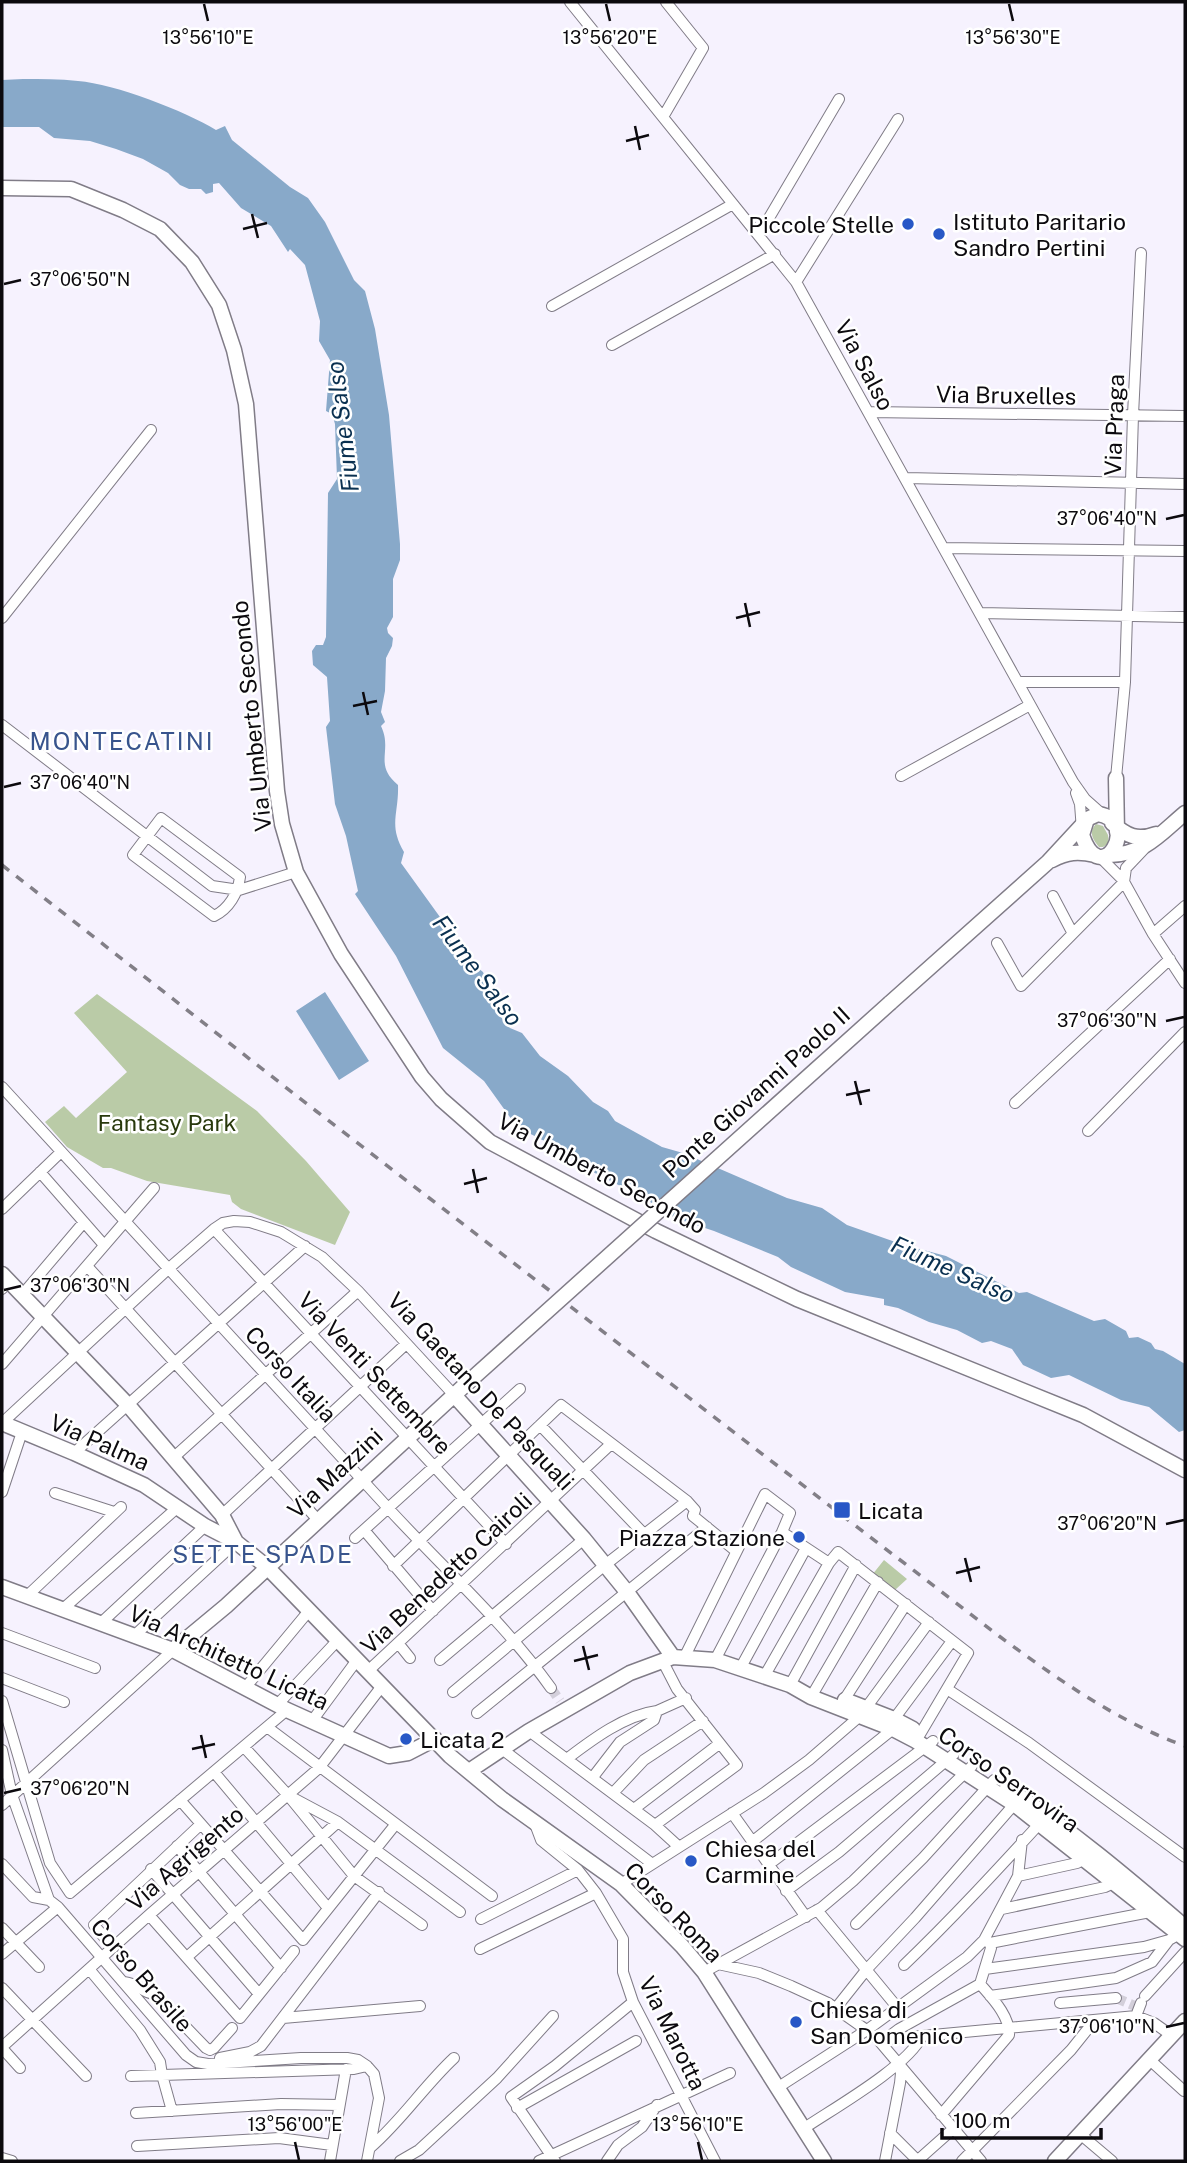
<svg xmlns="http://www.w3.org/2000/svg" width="1187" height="2163" viewBox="0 0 1187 2163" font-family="'Public Sans',sans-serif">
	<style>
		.green { fill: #bacba7 }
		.water { fill: #88a9c9 }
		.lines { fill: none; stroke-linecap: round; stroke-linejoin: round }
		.street-tunnel { stroke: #d3cfda; stroke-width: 10; stroke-dasharray: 10 5; stroke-linecap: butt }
		.street-casing { stroke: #807c87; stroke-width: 12 }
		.secondary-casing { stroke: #807c87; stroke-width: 17 }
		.street { stroke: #fff; stroke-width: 10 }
		.secondary { stroke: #fff; stroke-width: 14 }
		.rail { stroke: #827f87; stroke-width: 3.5; stroke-dasharray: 9 9; stroke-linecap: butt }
		.secondary-bridge-casing { stroke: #807c87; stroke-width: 17; stroke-linecap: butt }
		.secondary-bridge { stroke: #fff; stroke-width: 14 }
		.ticks { fill: none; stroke: #0c0a0e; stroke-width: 2.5 }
		.poi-dot { fill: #2858c6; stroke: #fff; stroke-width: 2.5 }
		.labels { text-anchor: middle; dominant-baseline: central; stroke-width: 5; stroke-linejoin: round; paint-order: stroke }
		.poi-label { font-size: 23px; fill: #0c0a0e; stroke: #fff; text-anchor: start }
		.street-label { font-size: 23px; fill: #0c0a0e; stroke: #fff }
		.park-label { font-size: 23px; fill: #28390c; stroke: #fff }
		.water-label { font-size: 24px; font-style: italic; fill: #0a3050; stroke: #fff }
		.neighbourhood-label { font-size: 24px; letter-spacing: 2px; fill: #38548d; stroke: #fff }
		.ticks-label { font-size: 18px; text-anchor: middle; fill: #0c0a0e; stroke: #fff; stroke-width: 5; stroke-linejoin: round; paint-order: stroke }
	</style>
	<rect width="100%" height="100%" fill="#f6f2fe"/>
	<path class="green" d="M1096,824L1103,826L1108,835L1109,843L1103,847H1099C1093,840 1088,832 1096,824Z
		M97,994L257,1111L306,1161L350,1212L335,1245L241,1209L232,1202L230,1195L147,1181L111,1168H103L67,1147L45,1122L64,1106L76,1118L127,1072L74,1013Z
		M884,1560L907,1579L895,1590L872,1575Z"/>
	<path class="water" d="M23,79C41,79 60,79 78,81C115,84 185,111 216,130L225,126L232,140L290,187L308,198L325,222L354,280L365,291L375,329L389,415L400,544V560L393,579V617L387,628L388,633L393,638L392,646L386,658L385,691L381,712L385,722L381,726C393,751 373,764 398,785C399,814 388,825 404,852L401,863L445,924L452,944L462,955L483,972L501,1017L510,1028L522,1033L540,1056L568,1076L593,1102L608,1111L615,1121L662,1147L683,1153L787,1198L822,1208L847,1225L901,1244L946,1256L1019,1293L1027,1292L1094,1321L1105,1319L1126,1331L1129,1338L1138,1337L1151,1343L1155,1349L1163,1351L1185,1364V1430L1179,1432L1149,1407L1121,1400L1069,1375L1051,1378L1023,1365L1012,1349L991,1341L982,1343L957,1330L929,1322L898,1308L884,1305V1299L845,1292L791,1267L778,1257L714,1231L675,1218L644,1198L589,1170L560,1149L517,1127L484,1081L443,1048L396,956L355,894L358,891L346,836L335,804L326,727L330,721L327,677L313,665L312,651L316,645H323L326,637L328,493L337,479L335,424L332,414L326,411L330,360L319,341L320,321L305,265L290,249L288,252L271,226L241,208L219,183L213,184V192L206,194L201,189H189L180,185L168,173L143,159L116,149L90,141L54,138L39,127H2V80Z
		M325,992L369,1061L339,1080L296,1011Z"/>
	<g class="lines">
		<path class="street-tunnel" d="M551,1688L560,1701
			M1116,1998L1135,2006"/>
		<g class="street-casing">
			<path id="street" d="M570,2L796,282L1073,782L1085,799L1103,815
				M663,117L703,48L666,2
				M759,235L839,99
				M796,282L898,119
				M552,306L733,204
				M612,345L775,254
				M868,412L1185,416
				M906,478L1185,484
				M945,548L1185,551
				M980,613L1185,617
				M2,618L151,430
				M1018,682H1125
				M2,725L212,886L239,890L296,872
				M901,776L1030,705
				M1116,778L1125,682L1133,415L1141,253
				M1076,793L1080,804L1082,830
				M161,818L240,877C238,893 229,909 214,916L133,855Z
				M1099,856L1123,880L1153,934L1185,983
				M1053,896L1072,932
				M1153,934L1185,906
				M997,943L1021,986L1124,882L1126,868L1144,849
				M2,1087C130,1228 260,1367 388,1508C442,1567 504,1622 551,1688
				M1015,1103L1170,959
				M1088,1131L1185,1032
				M40,1172L104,1245
				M2,1209L61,1152
				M214,1229L506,1544
				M87,1266L318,1520
				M2,1289L8,1281
				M22,1295L84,1222
				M2,1364L154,1188
				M2,1423L168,1269L214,1229L223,1223L234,1221L250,1222L281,1232L322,1257L358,1291L454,1395
				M540,1425L644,1534
				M74,1453L305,1246
				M173,1458L358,1291
				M2,1492L22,1432
				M55,1493L114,1512
				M222,1515L406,1344
				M364,1530L433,1611
				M782,1532L829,1563
				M355,1538L520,1389
				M393,1566L561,1405L687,1501L695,1510L693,1516L736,1551
				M27,1596L121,1507
				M64,1608L178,1507
				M102,1622L205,1526
				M2,1633L95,1668
				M135,1635L236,1542
				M398,1643L410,1658
				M685,1656L765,1494L790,1513L782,1532L715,1660
				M440,1660L584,1539
				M741,1667L806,1548
				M368,1671L611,1444
				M765,1675L829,1563L838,1552L968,1653L916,1741
				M2,1678L64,1702
				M790,1685L856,1565
				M245,1688L308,1612
				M947,1689L1029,1743L1185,1857
				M453,1692L605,1565L687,1501
				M811,1697L878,1582
				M844,1700L906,1604
				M2,1701L50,1863L70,1893L287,1710
				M278,1704L337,1641
				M477,1713L707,1527
				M894,1719L952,1641
				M312,1721L357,1660
				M267,1727L492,1896
				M529,1731L655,1825L678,1846
				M244,1747L287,1794L354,1876L422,1925
				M502,1749L651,1863
				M2,1750L12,1795L49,1900L58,1907L186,2055L196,2062L208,2064L301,2058H347L358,2060L367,2066L374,2074L379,2098L367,2161
				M568,1758C593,1739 625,1715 657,1711
				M214,1772L328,1908
				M593,1777L620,1742L654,1720L657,1711L686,1698
				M613,1793L644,1760L703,1721
				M293,1798L338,1822L460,1912
				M180,1800L303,1940L395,1825
				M2,1805L173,1650
				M634,1809L719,1744
				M732,1813L806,1917
				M535,1824L541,1840L578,1870L596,1893L623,1939V1972L633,2002L715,2161
				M655,1825L737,1765L677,1689L662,1660
				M752,1842L893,1729
				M177,1846L281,1968
				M2,1864L33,1897L49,1900
				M768,1865L933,1741
				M151,1869L259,1994
				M1018,1876L1077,1863L1088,1857
				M621,1884L764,1793L809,1760L860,1716L929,1622
				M786,1891L839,1852L954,1754
				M1002,1909L1105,1887L1116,1882
				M817,1910L897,2007
				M149,1915L240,2018L294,1951
				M481,1919L578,1870
				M856,1924L923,1858L994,1780
				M2,1928L39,1967
				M984,1940L990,1943L1150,1912L1153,1908
				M113,1948L94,1925L201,1824
				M480,1949L596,1893
				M2,1954L58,1907
				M187,1957L338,1822
				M718,1964L759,1973L791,1986L828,2003L875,2036L981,2161
				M904,1965C952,1919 997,1870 1042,1821
				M89,1969L140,2030L160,2062L162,2075L172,2111
				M985,1969L1144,1947L1169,1940L1183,1932
				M704,1972L821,1908L853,1881L972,1766
				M124,1982C141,1984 140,1992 154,1994L206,2048L210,2050L214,2048L232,2028
				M2,1988L86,2076
				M990,1996L1116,1978L1152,1962L1169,1940
				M1145,1996L1185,1952
				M1060,2003L1116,1998
				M836,2008L867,1969L915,1918L1018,1800
				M1136,2016L1141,2003
				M283,2018L420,2006
				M875,2036L886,2039L922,2036L1136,2016L1154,2023L1171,2035
				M887,2038L899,2029L980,1984
				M2,2047L149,1915L319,1768L382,1686
				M2,2048L20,2068
				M220,2058L250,2052L261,2046L379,1892
				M1151,2061L1184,2091
				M131,2076L354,2069L367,2066
				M777,2088L867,2030L967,1957L984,1940L1018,1876L1022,1840
				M517,2108L636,2041
				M136,2113L281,2104L339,2105
				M941,2115L1009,2035C1010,2016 992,1998 980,1984L991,1948L990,1943
				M803,2129C834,2108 907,2067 922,2036
				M890,2133L918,2161
				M1080,2134L1112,2161
				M137,2146L279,2138L332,2145
				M371,2147C402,2120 424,2086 454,2058
				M2,2158L12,2161
				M330,2161L346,2069
				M400,2161L419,2150L497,2078L553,2016
				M539,2161L730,2073
				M555,2161L511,2097L555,2066L633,2002
				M607,2161L618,2145L642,2127L657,2105
				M885,2161L900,2083L901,2073L899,2065
				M917,2161L953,2129
				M962,2161L1071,2050L1095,2020"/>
		</g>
		<g class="secondary-casing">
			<path id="secondary" d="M2,188L71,189L123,210L160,229L192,262L219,305L234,350L246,404L277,791L282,824L296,872L341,954L422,1077L441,1099L490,1142L656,1231L797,1299L1083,1415L1185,1470
				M1116,778L1117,832
				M1098,814C1142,821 1101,892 1082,835L1087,819Z
				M1112,823C1127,836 1137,841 1156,834
				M1110,855C1145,854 1160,834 1185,813
				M1052,860C1067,852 1078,851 1095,855
				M890,1003L1048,862L1085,822
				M2,1274L128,1405L222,1515L236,1542
				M454,1395L584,1539L627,1592L673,1657
				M2,1423L74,1453L144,1485L205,1526L236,1542L267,1567L450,1756L502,1799L621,1884L682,1946L704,1972L824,2161
				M2,1587L173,1650L287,1710L389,1756L408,1753L435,1739
				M173,1650L226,1606L465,1385
				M845,1700L894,1719L913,1729
				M469,1771L529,1731L630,1673L673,1657L715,1660L790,1685L811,1697L893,1729L916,1741L1014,1804L1185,1939
				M1007,1788C1070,1829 1128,1878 1185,1927
				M1055,2161L1185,2021"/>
		</g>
		<use href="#street" class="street"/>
		<use href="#secondary" class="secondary"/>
		<path class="rail" d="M2,865L316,1111L999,1636C1056,1678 1118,1722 1185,1746"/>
		<g class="secondary-bridge-casing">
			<path id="secondary-bridge" d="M465,1385L890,1003"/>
		</g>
		<use href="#secondary-bridge" class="secondary-bridge"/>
	</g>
	<path class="ticks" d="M204,4L208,21M606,4L610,21M1009,4L1013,21M635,126L640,150M626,141L649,135M252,214L258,238M243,229L267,223M4,284L21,280M1166,519L1184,515M745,603L750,627M736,618L760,612M363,692L368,715M353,706L377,701M4,787L21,783M1166,1021L1184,1017M855,1081L861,1105M846,1095L870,1090M473,1169L478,1193M464,1184L487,1178M4,1290L21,1286M1166,1524L1184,1520M965,1558L971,1582M956,1573L980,1567M583,1646L589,1670M574,1661L598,1655M201,1735L206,1758M192,1749L215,1744M4,1793L21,1789M1166,2027L1184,2023M295,2142L299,2160M698,2142L702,2160"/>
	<g class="poi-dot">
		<circle cx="908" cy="224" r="7"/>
		<circle cx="939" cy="234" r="7"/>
		<rect x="833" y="1501" width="18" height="18" rx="3.5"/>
		<circle cx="799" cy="1537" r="7"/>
		<circle cx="406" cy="1739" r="7"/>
		<circle cx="691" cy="1861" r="7"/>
		<circle cx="796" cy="2022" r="7"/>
	</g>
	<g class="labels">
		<g class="poi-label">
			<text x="953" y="221">Istituto Paritario<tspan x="953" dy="26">Sandro Pertini</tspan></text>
			<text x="894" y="224" text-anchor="end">Piccole Stelle</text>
			<text x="858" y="1510">Licata</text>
			<text x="785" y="1537" text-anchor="end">Piazza Stazione</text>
			<text x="420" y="1739">Licata 2</text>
			<text x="705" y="1848">Chiesa del<tspan x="705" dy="26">Carmine</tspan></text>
			<text x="810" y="2009">Chiesa di<tspan x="810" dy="26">San Domenico</tspan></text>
		</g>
		<g class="street-label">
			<text transform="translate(865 365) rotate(62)">Via Salso</text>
			<text transform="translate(1006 395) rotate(1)">Via Bruxelles</text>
			<text transform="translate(1114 425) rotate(-88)">Via Praga</text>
			<text transform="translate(251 716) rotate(-96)">Via Umberto Secondo</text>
			<text transform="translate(756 1092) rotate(-42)">Ponte Giovanni Paolo II</text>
			<text transform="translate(602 1173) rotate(28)">Via Umberto Secondo</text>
			<text transform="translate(375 1373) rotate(47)">Via Venti Settembre</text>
			<text transform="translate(291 1374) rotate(47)">Corso Italia</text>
			<text transform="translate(481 1391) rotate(47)">Via Gaetano De Pasquali</text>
			<text transform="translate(100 1442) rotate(24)">Via Palma</text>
			<text transform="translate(335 1473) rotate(-43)">Via Mazzini</text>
			<text transform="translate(446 1573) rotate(-43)">Via Benedetto Cairoli</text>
			<text transform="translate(229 1657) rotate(25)">Via Architetto Licata</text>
			<text transform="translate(1009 1779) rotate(35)">Corso Serrovira</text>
			<text transform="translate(185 1858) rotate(-41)">Via Agrigento</text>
			<text transform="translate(674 1912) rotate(46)">Corso Roma</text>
			<text transform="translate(142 1975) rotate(49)">Corso Brasile</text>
			<text transform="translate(673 2033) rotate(64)">Via Marotta</text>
		</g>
		<g class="park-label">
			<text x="167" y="1122">Fantasy Park</text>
		</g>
		<g class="water-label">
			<text transform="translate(342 427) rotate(-97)">Fiume Salso</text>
			<text transform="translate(478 970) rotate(53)">Fiume Salso</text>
			<text transform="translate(953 1269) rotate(24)">Fiume Salso</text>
		</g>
		<g class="neighbourhood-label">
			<text x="122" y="741">MONTECATINI</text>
			<text x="263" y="1554">SETTE SPADE</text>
		</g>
	</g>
	<g class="ticks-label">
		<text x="208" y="44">13°56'10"E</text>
		<text x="610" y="44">13°56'20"E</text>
		<text x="1013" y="44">13°56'30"E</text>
		<text x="80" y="286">37°06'50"N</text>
		<text x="1107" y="525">37°06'40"N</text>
		<text x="80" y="789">37°06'40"N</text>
		<text x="1107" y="1027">37°06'30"N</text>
		<text x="80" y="1292">37°06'30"N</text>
		<text x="1107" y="1530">37°06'20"N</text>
		<text x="80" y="1795">37°06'20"N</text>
		<text x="1107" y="2033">37°06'10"N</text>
		<text x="295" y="2131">13°56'00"E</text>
		<text x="698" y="2131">13°56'10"E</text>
	</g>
	<rect width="1187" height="2163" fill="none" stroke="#0c0a0e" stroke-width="7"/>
	<path d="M942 2128v10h159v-10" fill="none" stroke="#0c0a0e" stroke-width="3.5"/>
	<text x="953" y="2128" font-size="21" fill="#0c0a0e" stroke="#ffffff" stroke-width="5" paint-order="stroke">100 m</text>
</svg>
